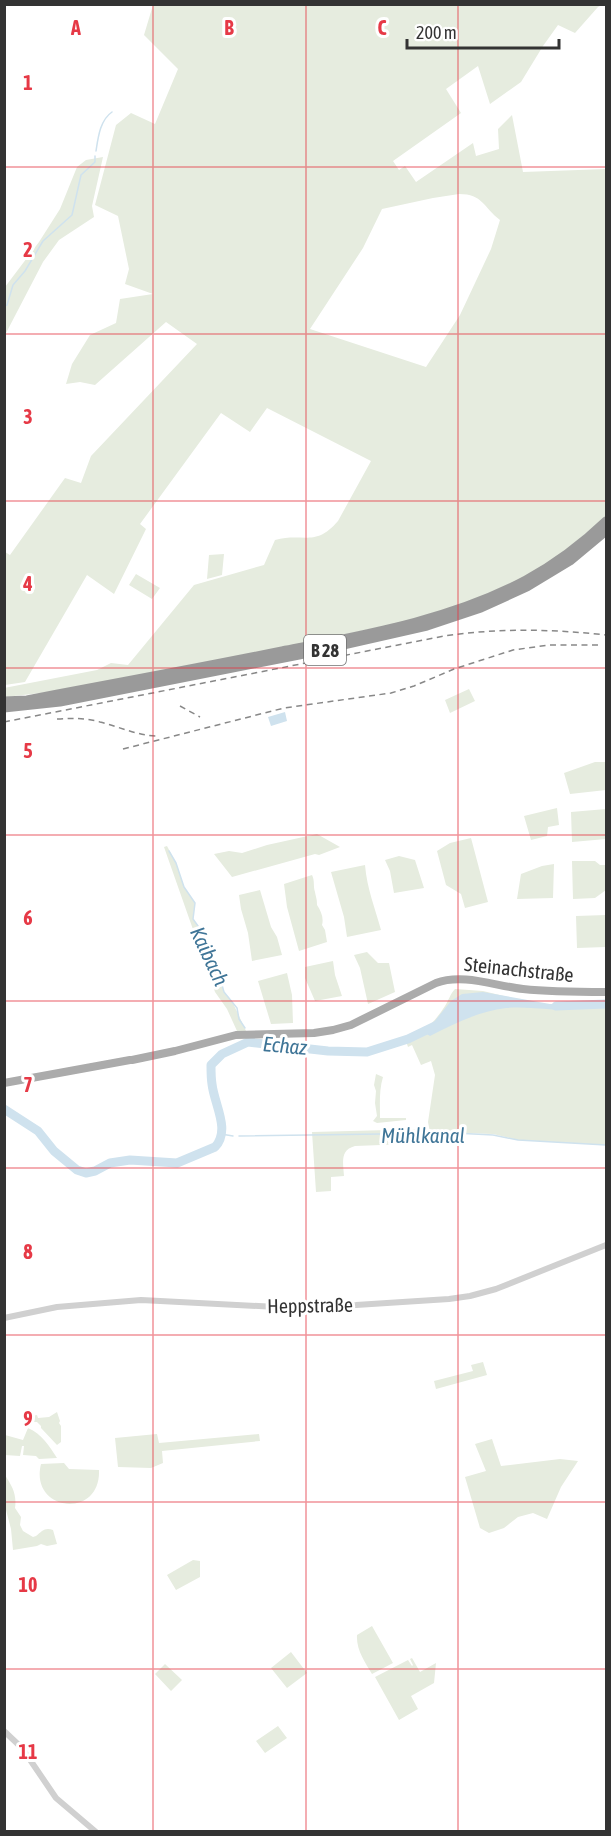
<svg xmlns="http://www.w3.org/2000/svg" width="611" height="1836" viewBox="0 0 611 1836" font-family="'Asap Condensed',sans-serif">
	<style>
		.green { fill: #e6ecdf; fill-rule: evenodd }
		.water { fill: #cfe2ee }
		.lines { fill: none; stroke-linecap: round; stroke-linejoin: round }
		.stream { stroke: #cfe2ee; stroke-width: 1.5 }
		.river { stroke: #cfe2ee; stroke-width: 9 }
		.minor { stroke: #d0d0d0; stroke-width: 6 }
		.major { stroke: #ababab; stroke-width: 8 }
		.highway { stroke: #9a9a9a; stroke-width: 9 }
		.rail { stroke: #888; stroke-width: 1.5; stroke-dasharray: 6 4.5; stroke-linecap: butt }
		.grid { fill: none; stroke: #e63946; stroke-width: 1.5; stroke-opacity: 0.55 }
		.labels { text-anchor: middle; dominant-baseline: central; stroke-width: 6; stroke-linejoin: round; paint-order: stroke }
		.shield { fill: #fff; stroke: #707070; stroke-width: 1.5 }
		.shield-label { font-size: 18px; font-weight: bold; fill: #333 }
		.street-label { font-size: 20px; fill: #333; stroke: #fff }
		.water-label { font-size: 21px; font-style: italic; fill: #3f7597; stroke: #fff }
		.grid-label { font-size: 20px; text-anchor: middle; font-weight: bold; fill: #e63946; stroke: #fff; stroke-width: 6; stroke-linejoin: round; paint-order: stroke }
	</style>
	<rect width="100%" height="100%" fill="#fff"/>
	<path class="green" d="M153,5H602L598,7L575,33L558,25L543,46L521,82L490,104L478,66L446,89L461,113L393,161L399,170L405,166L416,182L473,143L476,156L499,149L498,129L512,115L523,172L606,169V517L552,561L523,578L462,605L403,622L324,639L59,691L5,697L4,688L97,670L111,663L128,665L194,585L264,565L275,540C303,532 315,548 338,521L371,461L267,408L250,432L221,413L140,524L146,529L114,594L87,575L25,682L5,685V552L10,555L65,478L81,483L91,456L197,344L166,322L95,385L80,382L66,384L72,364L90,335L116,323L120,299L153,294L125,284L129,269L118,216L95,205L116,125L131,113L155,124L178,69L144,35ZM459,194C483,194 483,207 500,220L491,249L460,315L426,367L310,329L363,248L382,209L433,198Z
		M103,157L92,206L94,217L59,240L43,262L5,335V287L39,242L60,209L77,167L86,160Z
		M224,554L222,575L207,579L209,555Z
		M136,574L160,588L152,599L129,585Z
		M469,689L475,701L450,713L445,700Z
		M595,762H606V790L570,794L564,773Z
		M557,808L559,825L548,827L547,836L531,840L524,816Z
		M606,809V839L572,842L571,812Z
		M317,834L340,847L319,855L315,854L232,877L214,854L229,851L242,853L267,845Z
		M471,838L488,902L465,908L461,894L446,885L437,851L450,843Z
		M167,846L176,863L184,887L195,903L193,919L203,933L209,958L218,971L224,992L232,1001L246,1031H237L227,1009L215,992L164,847Z
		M399,856L415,860L424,888L394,893L390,871L385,860Z
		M572,861H595L600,865H606V890L595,898L573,899Z
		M554,864L553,898L517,899L521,874L542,866Z
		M365,865C367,889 375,908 381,930L347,937L344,917L331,872Z
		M312,875C315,881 313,886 315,892C316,898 317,898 317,905C321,911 324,918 322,925L325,930L327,942L299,951L287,907L284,884Z
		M260,890L271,927L277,937L282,955L252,961L248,933L241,909L239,895Z
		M606,915V947L577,948L576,916Z
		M367,952L378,963H389L395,992L368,1004L360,968L354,955Z
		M333,961L335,975L342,996L315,1001L305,978V967Z
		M287,973L292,995L293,1023L271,1024L258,981Z
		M455,989L483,991L520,1000L553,1006L606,1005V1145L518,1140L493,1134L431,1132L434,1143L355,1146C340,1150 343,1162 344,1176L331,1177V1191L316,1192L312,1132L427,1129L430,1132L428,1122L435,1075L431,1061L421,1065L412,1045L408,1047L406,1041C423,1033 435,1022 445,1006C449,1000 450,994 455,989Z
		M376,1074L383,1077C379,1090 380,1104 380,1118H406V1120L377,1123L373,1121L377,1116L375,1103L376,1091L374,1085Z
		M483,1362L487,1375L436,1389L434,1381L473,1371L471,1365Z
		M57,1412L60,1421L59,1423L61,1426V1442L57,1445L41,1428V1426L37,1422H33L30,1419L32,1416L37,1415L38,1418L49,1417Z
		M28,1428C42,1434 49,1446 57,1458L39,1459L36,1456L23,1455L24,1446H22L20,1456L5,1455V1435L23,1440Z
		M157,1434L159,1443L259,1434L260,1441L162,1451L163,1463L151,1468L118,1467L115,1438Z
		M492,1439L501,1466L560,1459L578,1461L561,1487L547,1519L533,1513L518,1517L504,1528L489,1533L480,1528L465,1477L486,1471L475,1444Z
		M64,1463L69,1469L99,1470C101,1520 29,1512 41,1464Z
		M5,1475C12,1486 17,1494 15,1508L21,1517L20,1525L23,1531L33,1537L36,1536C42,1531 45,1527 53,1530L57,1544L47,1546L41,1544L37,1546L13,1550L11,1529L5,1506Z
		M193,1560L200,1561V1577L176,1590L167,1575Z
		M372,1626L393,1663L372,1674C365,1662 356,1650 357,1635Z
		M291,1652L307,1673L287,1688L271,1668Z
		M412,1658L420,1672L436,1663L434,1683L411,1696L418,1709L399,1720L375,1677L408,1660L412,1666L413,1665L410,1659Z
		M165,1664L182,1680L171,1691L155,1674Z
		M278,1726L287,1738L265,1753L256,1741Z"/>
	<path class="water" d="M285,712L287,721L271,726L268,717Z
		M483,992L550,1004H568V1010C548,1010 526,1006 506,1008C480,1011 453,1024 430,1036L425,1033L451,1001L462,994Z"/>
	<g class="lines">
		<path class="stream" d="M96,151C98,138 100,120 112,112
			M4,306L7,305L13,285L25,271L43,241L72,215L81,175L95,162V156
			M169,851L176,863L184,887L195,903L193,919L203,933L209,958L218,971L224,992L237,1008L239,1019L245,1028
			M221,1134L233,1136
			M239,1136L454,1133L493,1135L518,1140L606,1145"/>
		<path class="river" d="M556,1006L606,1004
			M4,1109L38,1131L54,1151L77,1170L86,1173L95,1171L110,1163L130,1160L177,1163L215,1147C231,1130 214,1104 212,1084C211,1078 211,1071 211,1065L222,1054L248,1042L328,1051L367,1052L408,1039L437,1025"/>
		<path class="minor" d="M4,1318L57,1307L141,1300L277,1307L356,1305L449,1299L470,1296L496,1289L606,1245
			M4,1731L22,1748L56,1798L96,1832"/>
		<path class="major" d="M132,1060L175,1051L236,1035L314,1033L333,1030L351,1025L436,983C463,973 495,986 523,989C550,992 579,992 606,992
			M4,1083L130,1060"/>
		<path class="highway" d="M4,701L27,700L58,694C133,680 208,666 282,651C364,635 451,620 526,580C555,564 582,544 606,521
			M4,708L60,702L299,655L427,626L481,608L527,587L570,561L606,531"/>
		<path class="rail" d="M180,706L200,717
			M57,719C72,718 86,718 100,722C120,727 136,735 156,736
			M4,722L444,636C499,628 551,629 606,635
			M123,749L284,708L391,693L414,686L454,669L513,650L549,645H602"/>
	</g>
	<path class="grid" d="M153,4V1832M306,4V1832M458,4V1832M4,167H606M4,334H606M4,501H606M4,668H606M4,835H606M4,1001H606M4,1168H606M4,1335H606M4,1502H606M4,1669H606"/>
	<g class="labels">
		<rect class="shield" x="304" y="635" width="42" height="30" rx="4.5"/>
		<g class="shield-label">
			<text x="325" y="650">B 28</text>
		</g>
		<g class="street-label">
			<text transform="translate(519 969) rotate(6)">Steinachstraße</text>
			<text transform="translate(310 1305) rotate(-1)">Heppstraße</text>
		</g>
		<g class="water-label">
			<text transform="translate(210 956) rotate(65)">Kaibach</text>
			<text transform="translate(285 1045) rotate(5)">Echaz</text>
			<text x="423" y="1135">Mühlkanal</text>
		</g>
	</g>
	<g class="grid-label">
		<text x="76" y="35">A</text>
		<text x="229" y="35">B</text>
		<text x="382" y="35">C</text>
		<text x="28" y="90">1</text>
		<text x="28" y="257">2</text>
		<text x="28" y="424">3</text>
		<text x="28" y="591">4</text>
		<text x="28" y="758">5</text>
		<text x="28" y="925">6</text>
		<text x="28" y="1092">7</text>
		<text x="28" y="1259">8</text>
		<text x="28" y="1426">9</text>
		<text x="28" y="1592">10</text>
		<text x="28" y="1759">11</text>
	</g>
	<rect width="611" height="1836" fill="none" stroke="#333333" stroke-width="12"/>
	<path d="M407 39v9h152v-9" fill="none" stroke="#333333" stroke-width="3"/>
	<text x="416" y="39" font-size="18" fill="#333333" stroke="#ffffff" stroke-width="4.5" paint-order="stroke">200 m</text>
</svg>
